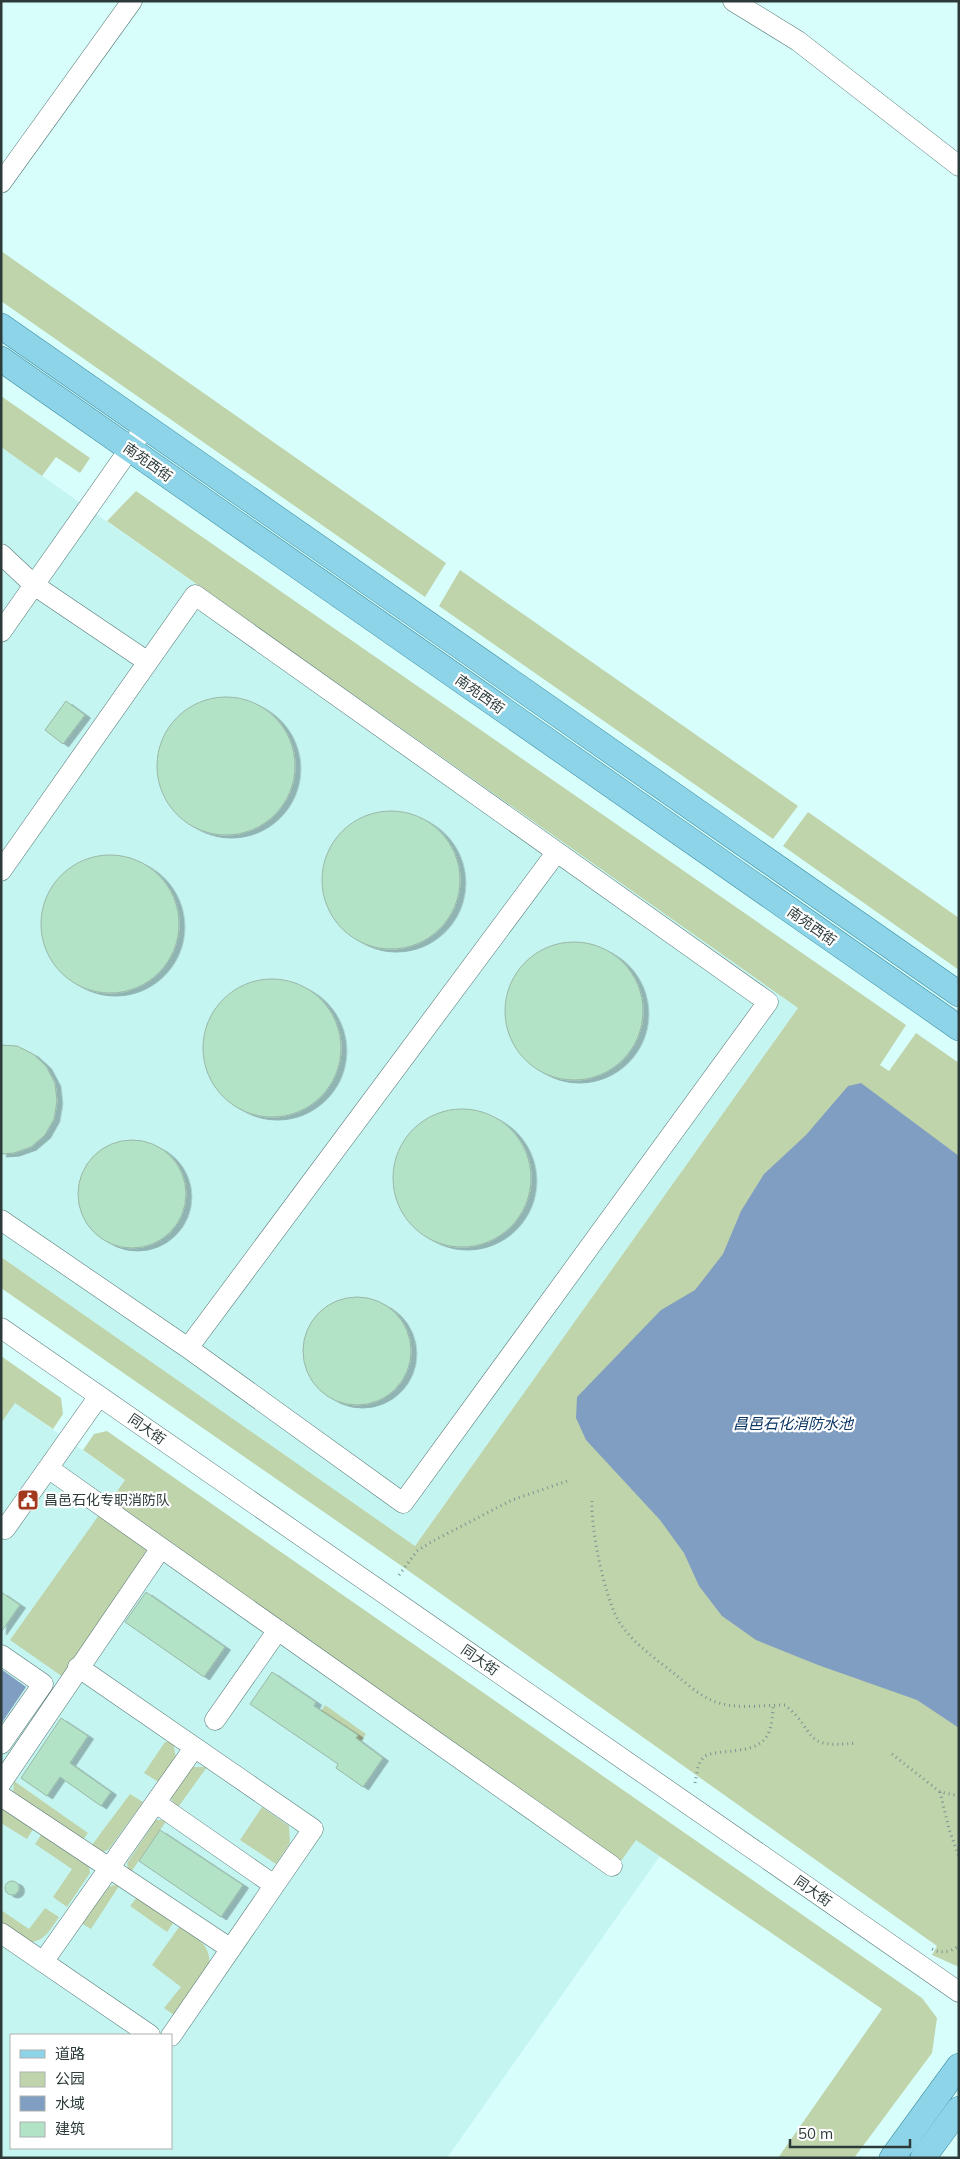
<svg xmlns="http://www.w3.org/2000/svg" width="960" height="2159" viewBox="0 0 960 2159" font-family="Mulish,'Noto Sans SC',sans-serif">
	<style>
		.built { fill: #c5f5f1; fill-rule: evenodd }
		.green { fill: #c0d4ab }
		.water { fill: #809ec2 }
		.building { fill: #b2e3c7; stroke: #9ab7a6; filter: url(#shadow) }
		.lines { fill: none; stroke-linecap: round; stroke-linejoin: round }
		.minor-casing { stroke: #527472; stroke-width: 21 }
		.major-casing { stroke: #3b8ca2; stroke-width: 26 }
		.path { stroke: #7a9391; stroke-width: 3; stroke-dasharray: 1 4; stroke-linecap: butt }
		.minor { stroke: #fff; stroke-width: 20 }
		.major { stroke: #8ed4e9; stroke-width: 25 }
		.labels { text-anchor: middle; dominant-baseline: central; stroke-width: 4.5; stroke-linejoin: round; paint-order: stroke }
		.street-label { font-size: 14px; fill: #2c3b3a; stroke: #fff }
		.poi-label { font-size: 14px; fill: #2c3b3a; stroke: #fff; text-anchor: start }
		.water-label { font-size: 15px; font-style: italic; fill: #0a3664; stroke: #fff }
	</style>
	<defs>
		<filter id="shadow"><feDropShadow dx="5.5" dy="3" stdDeviation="0" flood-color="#0004"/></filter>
	</defs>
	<rect width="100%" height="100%" fill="#d8fefb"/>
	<path class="built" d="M1,447L798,1008L415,1546L1,1259Z
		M1,1393L660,1856L447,2158H1ZM11,2035H171V2148H11Z"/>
	<path class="green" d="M1,251L446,563L425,597L1,301Z
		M1,396L90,458L80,473L56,457L42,476L1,447Z
		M136,491L906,1025L880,1065L889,1071L916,1033L959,1063V1967L932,1955L937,1946L406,1569L1,1288V1257L415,1546L798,1008L107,521Z
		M460,570L798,806L773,839L439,606Z
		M808,812L959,918V970L783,846Z
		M1,1356L61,1398L63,1414L53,1429L15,1403L1,1423Z
		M107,1431L922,1998L937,2018L932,2053L854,2158H778L882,2009L636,1840L621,1861L111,1500L125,1480L83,1450L94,1434Z
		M99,1515L149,1551L63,1677L10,1640Z
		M325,1705L366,1734L361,1741L321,1711Z
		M165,1742H173L176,1758L160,1783L144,1773Z
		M192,1767H207L176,1810L171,1798Z
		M14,1781L88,1833L80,1844L13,1794Z
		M130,1794L143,1802L109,1849L103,1852L89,1849Z
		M262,1807L289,1826L290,1843L276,1864L240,1840Z
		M1,1809H7L35,1826L27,1839L1,1823Z
		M156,1820H167L129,1875L127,1863Z
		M43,1832L89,1865L90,1873L67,1907L53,1897L72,1869L35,1844Z
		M114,1885L119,1886L91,1929L81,1923L109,1887Z
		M137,1897L173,1923L167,1932L130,1906Z
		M45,1908L59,1917C51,1928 46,1940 32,1942L1,1924V1910L29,1929Z
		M179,1927C194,1936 212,1944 209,1965L174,2015L164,2008L181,1987L152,1965Z"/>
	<path class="water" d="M861,1083L959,1156V1728L917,1700L818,1665L756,1640L722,1616L699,1586L684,1553L660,1520L586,1440L576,1418L577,1397L661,1310L695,1290L723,1254L741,1211L764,1174L806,1135L848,1086Z
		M1,1669L26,1687L1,1724Z"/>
	<path class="building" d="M157 766a69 69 0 1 1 138 0a69 69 0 1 1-138 0Z
		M66,701L85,715L63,744L45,730Z
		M322 880a69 69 0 1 1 138 0a69 69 0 1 1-138 0Z
		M41 924a69 69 0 1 1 138 0a69 69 0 1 1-138 0Z
		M505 1011a69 69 0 1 1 138 0a69 69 0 1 1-138 0Z
		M203 1048a69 69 0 1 1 138 0a69 69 0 1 1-138 0Z
		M1,1045L17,1046L33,1054L46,1066L55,1083L57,1101L54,1119L45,1135L31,1147L14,1153L1,1154Z
		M393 1178a69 69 0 1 1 138 0a69 69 0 1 1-138 0Z
		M78 1194a54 54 0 1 1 108 0a54 54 0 1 1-108 0Z
		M303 1351a54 54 0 1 1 108 0a54 54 0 1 1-108 0Z
		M1,1592L20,1605L1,1632Z
		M146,1592L225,1647L204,1677L125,1622Z
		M272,1672L316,1702L314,1706L358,1735L356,1738L383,1758L363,1787L336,1768L338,1764L250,1704Z
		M61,1718L88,1736L70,1763L111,1792L101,1806L60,1777L47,1796L21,1778Z
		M160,1830L243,1885L221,1917L139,1861Z
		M5 1888a7 7 0 1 1 14 0a7 7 0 1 1-14 0Z"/>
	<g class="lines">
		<g class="minor-casing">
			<path id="minor" d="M733,1L798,41L959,166
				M1,183L132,1
				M1,554L34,585L148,662
				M1,632L145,427
				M1,871L195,595L768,1002L403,1503L188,1348
				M1,1220L188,1348L556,853
				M1,1328L959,1992
				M48,1468L612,1866
				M1,1526L5,1529L99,1396
				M1,1655L43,1684L1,1744
				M78,1667L313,1829L171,2036
				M215,1720L278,1630
				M1,1783L161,1548
				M1,1796L231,1949
				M156,1803L274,1885
				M1,1933L150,2035
				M43,1962L194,1748"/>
		</g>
		<g class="major-casing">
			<path id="major" d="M1,326L959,994
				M1,359L959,1028
				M892,2158L959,2066
				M923,2158L959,2109"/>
		</g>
		<path class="path" d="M592,1501C591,1531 604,1594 618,1620C631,1642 656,1659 676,1675C687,1684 699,1695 713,1701C735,1710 762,1705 785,1705C819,1733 800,1749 856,1743
			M399,1575L417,1551L433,1541L512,1500L570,1480
			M892,1754L940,1792L959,1796
			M695,1783C697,1774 697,1763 704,1757C709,1753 716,1753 722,1752C757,1749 773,1746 773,1705
			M940,1792L949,1829L959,1857
			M932,1949C942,1954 949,1952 959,1946"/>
		<use href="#minor" class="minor"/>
		<use href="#major" class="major"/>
	</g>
	<defs>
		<g id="civic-square" transform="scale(1.125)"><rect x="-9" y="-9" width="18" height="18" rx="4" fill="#a2391f" stroke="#fff"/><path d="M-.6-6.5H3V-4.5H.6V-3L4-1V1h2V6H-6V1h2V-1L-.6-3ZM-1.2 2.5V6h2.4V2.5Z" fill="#fff"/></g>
	</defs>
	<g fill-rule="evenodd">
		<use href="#civic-square" x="28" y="1500"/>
	</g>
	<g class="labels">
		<g class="street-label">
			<text transform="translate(148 462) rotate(35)">南苑西街</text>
			<text transform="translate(480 694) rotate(35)">南苑西街</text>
			<text transform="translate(812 926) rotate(35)">南苑西街</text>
			<text transform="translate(147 1429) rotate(35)">同大街</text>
			<text transform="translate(480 1660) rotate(35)">同大街</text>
			<text transform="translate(813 1891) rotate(35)">同大街</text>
		</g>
		<g class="poi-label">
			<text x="44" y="1500">昌邑石化专职消防队</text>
		</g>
		<g class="water-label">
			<text x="793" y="1423">昌邑石化消防水池</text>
		</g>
	</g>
	<rect width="960" height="2159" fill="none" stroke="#2c3b3a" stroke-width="5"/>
	<rect x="10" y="2034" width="162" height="115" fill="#ffffff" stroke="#abb1b0"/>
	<rect x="20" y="2050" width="25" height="8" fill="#8ed4e9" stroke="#abb1b0"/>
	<text x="55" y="2059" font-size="15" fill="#2c3b3a">道路</text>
	<rect x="20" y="2072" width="25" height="15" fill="#c0d4ab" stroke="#abb1b0"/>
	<text x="55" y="2084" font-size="15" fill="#2c3b3a">公园</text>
	<rect x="20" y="2096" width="25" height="15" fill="#809ec2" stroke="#abb1b0"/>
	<text x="55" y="2109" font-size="15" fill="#2c3b3a">水域</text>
	<rect x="20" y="2122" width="25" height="15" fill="#b2e3c7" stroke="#abb1b0"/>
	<text x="55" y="2134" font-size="15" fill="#2c3b3a">建筑</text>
	<path d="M790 2139v8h120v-8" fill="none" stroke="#2c3b3a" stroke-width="2.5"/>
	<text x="798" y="2139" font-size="15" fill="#2c3b3a" stroke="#ffffff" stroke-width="4" paint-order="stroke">50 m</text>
</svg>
